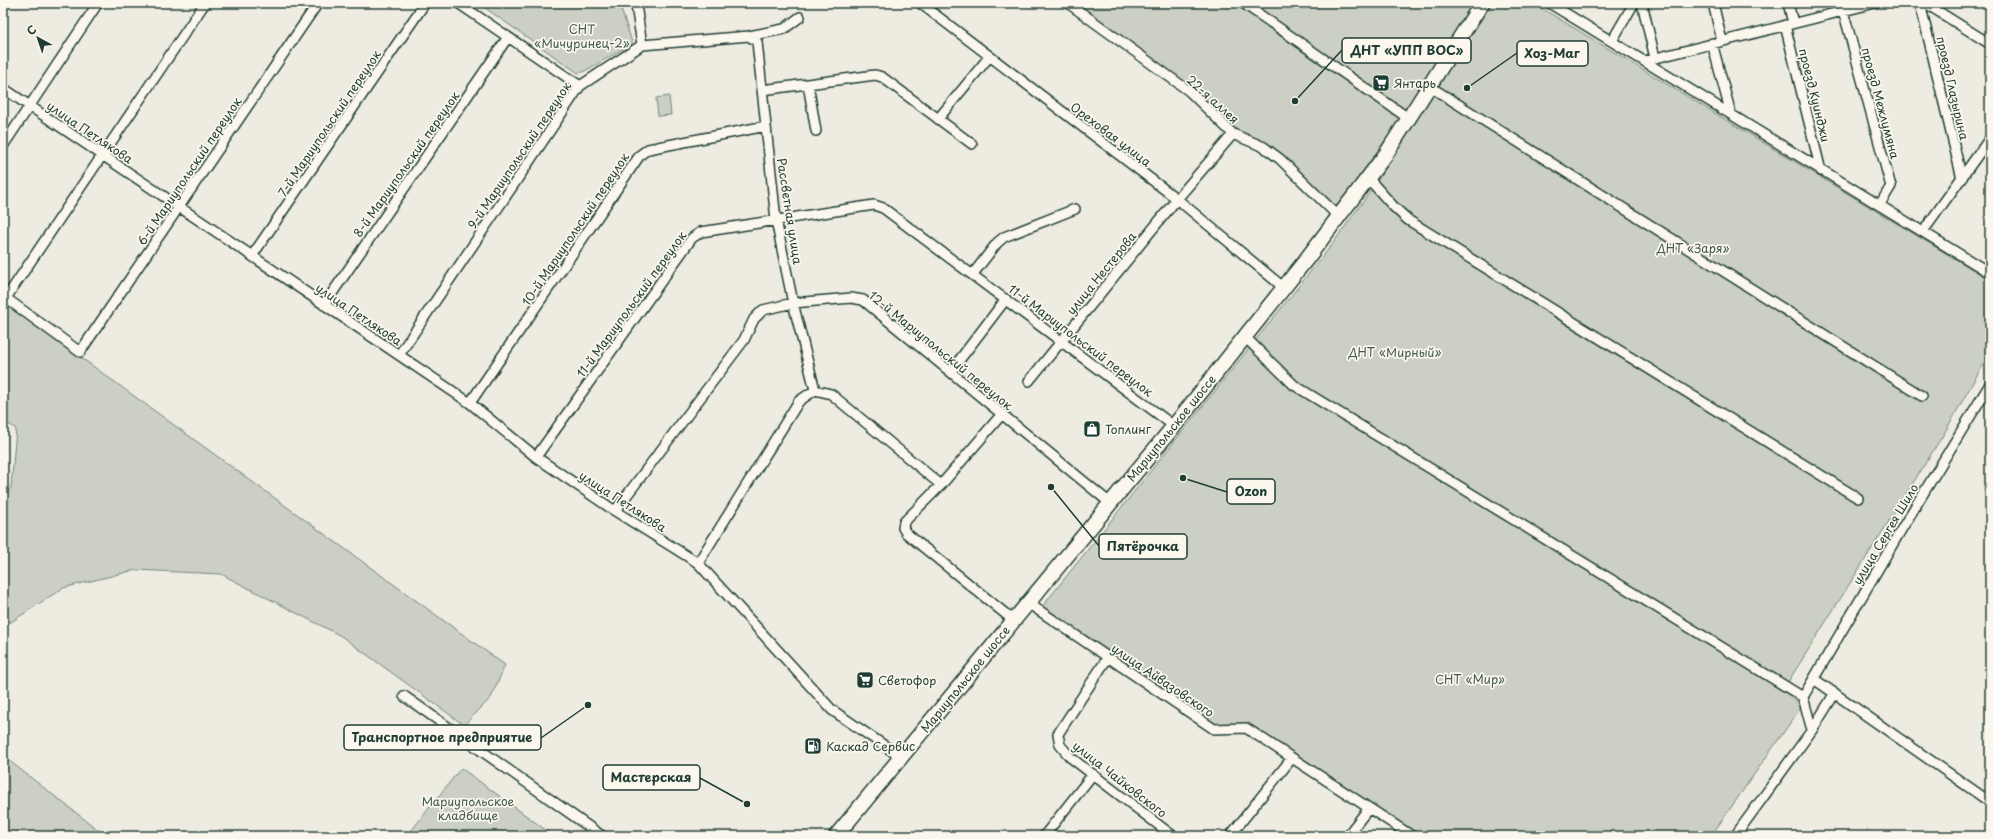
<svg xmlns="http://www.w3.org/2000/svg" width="1993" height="839" viewBox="0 0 1993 839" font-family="'Playpen Sans',sans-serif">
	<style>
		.green { fill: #cbcfc4; stroke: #75867c }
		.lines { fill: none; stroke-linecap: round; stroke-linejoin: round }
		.street-casing { stroke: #1f3d34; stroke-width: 12 }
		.primary-casing { stroke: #1f3d34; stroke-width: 17 }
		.street { stroke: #fbf7ec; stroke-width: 9 }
		.primary { stroke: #fbf7ec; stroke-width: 14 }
		.labels { text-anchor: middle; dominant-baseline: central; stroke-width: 3.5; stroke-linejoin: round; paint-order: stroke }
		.park-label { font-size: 12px; fill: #415a51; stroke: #fbf7ec }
		.poi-label { font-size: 12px; fill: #1f3d34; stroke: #fbf7ec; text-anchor: start }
		.street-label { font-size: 12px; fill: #1f3d34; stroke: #fbf7ec }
		.leader { fill: none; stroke: #1f3d34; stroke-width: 1.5 }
		.callout-dot { fill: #1f3d34; stroke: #fbf7ec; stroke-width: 1.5 }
		.callout { fill: #fbf7ec; stroke: #1f3d34; stroke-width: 1.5 }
		.callout-label { font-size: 13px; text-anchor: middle; font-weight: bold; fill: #1f3d34 }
	</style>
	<rect width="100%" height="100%" fill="#eeece1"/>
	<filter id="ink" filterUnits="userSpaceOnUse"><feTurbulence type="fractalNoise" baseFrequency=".025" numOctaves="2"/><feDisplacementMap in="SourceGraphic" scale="8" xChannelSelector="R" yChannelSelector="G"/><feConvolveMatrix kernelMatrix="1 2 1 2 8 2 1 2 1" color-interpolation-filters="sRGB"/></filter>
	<g filter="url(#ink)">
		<path class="green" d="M478,3H619L632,42V44L583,72L578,73Z
			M1068,3H1475L1406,111L1334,212L1280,159L1235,130Z
			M1492,3H1533L1990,280V352L1945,432L1783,690L1802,706L1711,836H1416L1246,727L1215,728L1041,608L1331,246L1372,189Z
			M669,96L671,115L658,116L656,98Z
			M3,301L505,665L491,698L464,725L341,636L221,574L135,570L63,588L5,626H3V501L11,487L16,429L3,420Z
			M3,756L106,836H3Z
			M461,768L554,836H407Z"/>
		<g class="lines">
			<g class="street-casing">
				<path id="street" d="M458,3L580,86
					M639,3L636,5L642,45
					M920,3L1177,199L1283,287
					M1068,3L1189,91L1233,134L1264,147L1280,159L1339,217
					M1243,3L1408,118
					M1549,3L1990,273
					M1642,3L1655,58
					M1713,3L1722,41
					M1788,3L1793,23
					M1920,3L1962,179
					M1925,3L1990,44
					M1843,10L1890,183L1891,186L1882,201
					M1785,25L1821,171
					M749,36L757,42L776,220L793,303L815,390
					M1612,41L1634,3
					M1712,43L1731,114
					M1644,61L1875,3
					M808,84L816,131
					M1429,86L1922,396
					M3,88L470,403L536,457L615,511L698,563L832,710L901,757
					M762,90L875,75L882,77L972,144
					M938,119L989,57
					M3,146L98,3
					M1368,178L1393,206L1408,220L1858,498
					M1927,226L1990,138
					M252,256L425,3
					M973,274L997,243L1004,237L1075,209
					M3,296L80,352L318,3
					M6,298L205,3
					M324,305L508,37
					M1245,337L1294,385L1803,697L1812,730
					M399,355L580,86L642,45L749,36L784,29L800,17
					M951,371L1006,299
					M1029,381L1177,199L1233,134
					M470,403L640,155L648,149L766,126
					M1002,414L941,485L904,522L903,528L906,533L1013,620
					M536,457L692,238L701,232L874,205L883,208L1174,426
					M615,511L744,340L754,319L763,310L793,303L851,298L863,300L1110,503
					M698,563L799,401L815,390L831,394L941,485
					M1028,603L1214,729L1246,728L1412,836
					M1108,657L1058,734L1060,745L1070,757L1173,836
					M1814,679L1990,802
					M404,696L602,836
					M1803,697L1901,530L1990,384
					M1044,836L1093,774
					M1230,836L1292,758
					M1347,836L1369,808
					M1735,836L1812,730L1835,693"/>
			</g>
			<g class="primary-casing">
				<path id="primary" d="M836,836L1174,426L1305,261L1386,154L1482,3"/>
			</g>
			<use href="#street" class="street"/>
			<use href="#primary" class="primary"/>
		</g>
	</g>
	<defs>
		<g id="supermarket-square" transform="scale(0.9)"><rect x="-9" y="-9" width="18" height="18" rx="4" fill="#1f3d34" stroke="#fbf7ec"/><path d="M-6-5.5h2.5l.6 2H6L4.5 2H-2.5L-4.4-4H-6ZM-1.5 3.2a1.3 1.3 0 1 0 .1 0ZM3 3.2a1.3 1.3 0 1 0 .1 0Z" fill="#fff"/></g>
		<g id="shop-square" transform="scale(0.9)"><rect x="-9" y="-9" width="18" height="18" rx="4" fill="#1f3d34" stroke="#fbf7ec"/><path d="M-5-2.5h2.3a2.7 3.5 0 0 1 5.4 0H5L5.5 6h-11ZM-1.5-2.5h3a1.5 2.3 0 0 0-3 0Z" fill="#fff"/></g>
		<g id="fuel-square" transform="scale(0.9)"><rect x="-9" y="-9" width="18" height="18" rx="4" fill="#1f3d34" stroke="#fbf7ec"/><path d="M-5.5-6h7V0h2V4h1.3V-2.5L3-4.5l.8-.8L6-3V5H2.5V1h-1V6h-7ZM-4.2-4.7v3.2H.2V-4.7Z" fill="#fff"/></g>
	</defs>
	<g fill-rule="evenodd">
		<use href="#supermarket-square" x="1381" y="83"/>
		<use href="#shop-square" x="1092" y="429"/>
		<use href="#supermarket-square" x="865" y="680"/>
		<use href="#fuel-square" x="813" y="746"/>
	</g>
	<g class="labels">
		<g class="park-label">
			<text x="582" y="29">СНТ<tspan x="582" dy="14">«Мичуринец-2»</tspan></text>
			<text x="1693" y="248">ДНТ «Заря»</text>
			<text x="1395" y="352">ДНТ «Мирный»</text>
			<text x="1470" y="679">СНТ «Мир»</text>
			<text x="468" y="801">Мариупольское<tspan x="468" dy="14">кладбище</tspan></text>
		</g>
		<g class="poi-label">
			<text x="1394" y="83">Янтарь</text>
			<text x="1105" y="429">Топлинг</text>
			<text x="878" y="680">Светофор</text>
			<text x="826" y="746">Каскад Сервис</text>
		</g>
		<g class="street-label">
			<text transform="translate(1953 88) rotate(77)">проезд Глазырина</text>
			<text transform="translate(1815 95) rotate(76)">проезд Куинджи</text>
			<text transform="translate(1213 99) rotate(42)">22-я аллея</text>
			<text transform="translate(1881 103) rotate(75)">проезд Межлумяна</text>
			<text transform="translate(329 123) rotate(-56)">7-й Мариупольский переулок</text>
			<text transform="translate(90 132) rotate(34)">улица Петлякова</text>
			<text transform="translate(1111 134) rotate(37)">Ореховая улица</text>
			<text transform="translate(519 155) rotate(-56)">9-й Мариупольский переулок</text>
			<text transform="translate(406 164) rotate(-55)">8-й Мариупольский переулок</text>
			<text transform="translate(189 171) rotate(-56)">6-й Мариупольский переулок</text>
			<text transform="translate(790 211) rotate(81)">Рассветная улица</text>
			<text transform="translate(575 229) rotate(-56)">10-й Мариупольский переулок</text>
			<text transform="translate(1101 273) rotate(-51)">улица Нестерова</text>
			<text transform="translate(631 304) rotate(-54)">11-й Мариупольский переулок</text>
			<text transform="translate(359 314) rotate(34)">улица Петлякова</text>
			<text transform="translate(1081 340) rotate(37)">11-й Мариупольский переулок</text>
			<text transform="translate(941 350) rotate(39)">12-й Мариупольский переулок</text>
			<text transform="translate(1171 428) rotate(-51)">Мариупольское шоссе</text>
			<text transform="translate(623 501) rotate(33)">улица Петлякова</text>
			<text transform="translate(1885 534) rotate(-59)">улица Сергея Шило</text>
			<text transform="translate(965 679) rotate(-51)">Мариупольское шоссе</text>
			<text transform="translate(1163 680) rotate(34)">улица Айвазовского</text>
			<text transform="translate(1120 779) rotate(38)">улица Чайковского</text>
		</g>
	</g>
	<path class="leader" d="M1295 101L1342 50M1467 88L1517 53M1183 478L1227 492M1051 487L1099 546M588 705L541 738M747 804L700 778"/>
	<g class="callout-dot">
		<circle cx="1295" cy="101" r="4"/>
		<circle cx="1467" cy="88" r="4"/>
		<circle cx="1183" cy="478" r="4"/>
		<circle cx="1051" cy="487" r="4"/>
		<circle cx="588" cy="705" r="4"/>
		<circle cx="747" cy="804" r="4"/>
	</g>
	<g class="callout">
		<rect x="1342" y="38" width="129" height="25" rx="4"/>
		<rect x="1517" y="41" width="71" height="25" rx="4"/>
		<rect x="1227" y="479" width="48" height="25" rx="4"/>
		<rect x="1099" y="534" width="88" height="25" rx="4"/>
		<rect x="344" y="725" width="197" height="25" rx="4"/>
		<rect x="603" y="765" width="97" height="25" rx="4"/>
	</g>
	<g class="callout-label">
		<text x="1407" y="55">ДНТ «УПП ВОС»</text>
		<text x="1552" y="58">Хоз-Маг</text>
		<text x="1251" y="496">Ozon</text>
		<text x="1143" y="551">Пятёрочка</text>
		<text x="442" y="742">Транспортное предприятие</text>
		<text x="651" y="782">Мастерская</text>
	</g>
	<rect width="1993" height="839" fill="none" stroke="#fbf7ec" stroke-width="16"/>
	<rect x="8" y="8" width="1977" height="823" fill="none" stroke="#1f3d34" stroke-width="1.5" filter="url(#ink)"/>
	<g transform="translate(38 38) rotate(320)" stroke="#fbf7ec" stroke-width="3" paint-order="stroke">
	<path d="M0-3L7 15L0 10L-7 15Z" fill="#1f3d34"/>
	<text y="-6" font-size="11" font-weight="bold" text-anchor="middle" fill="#1f3d34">С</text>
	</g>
</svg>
